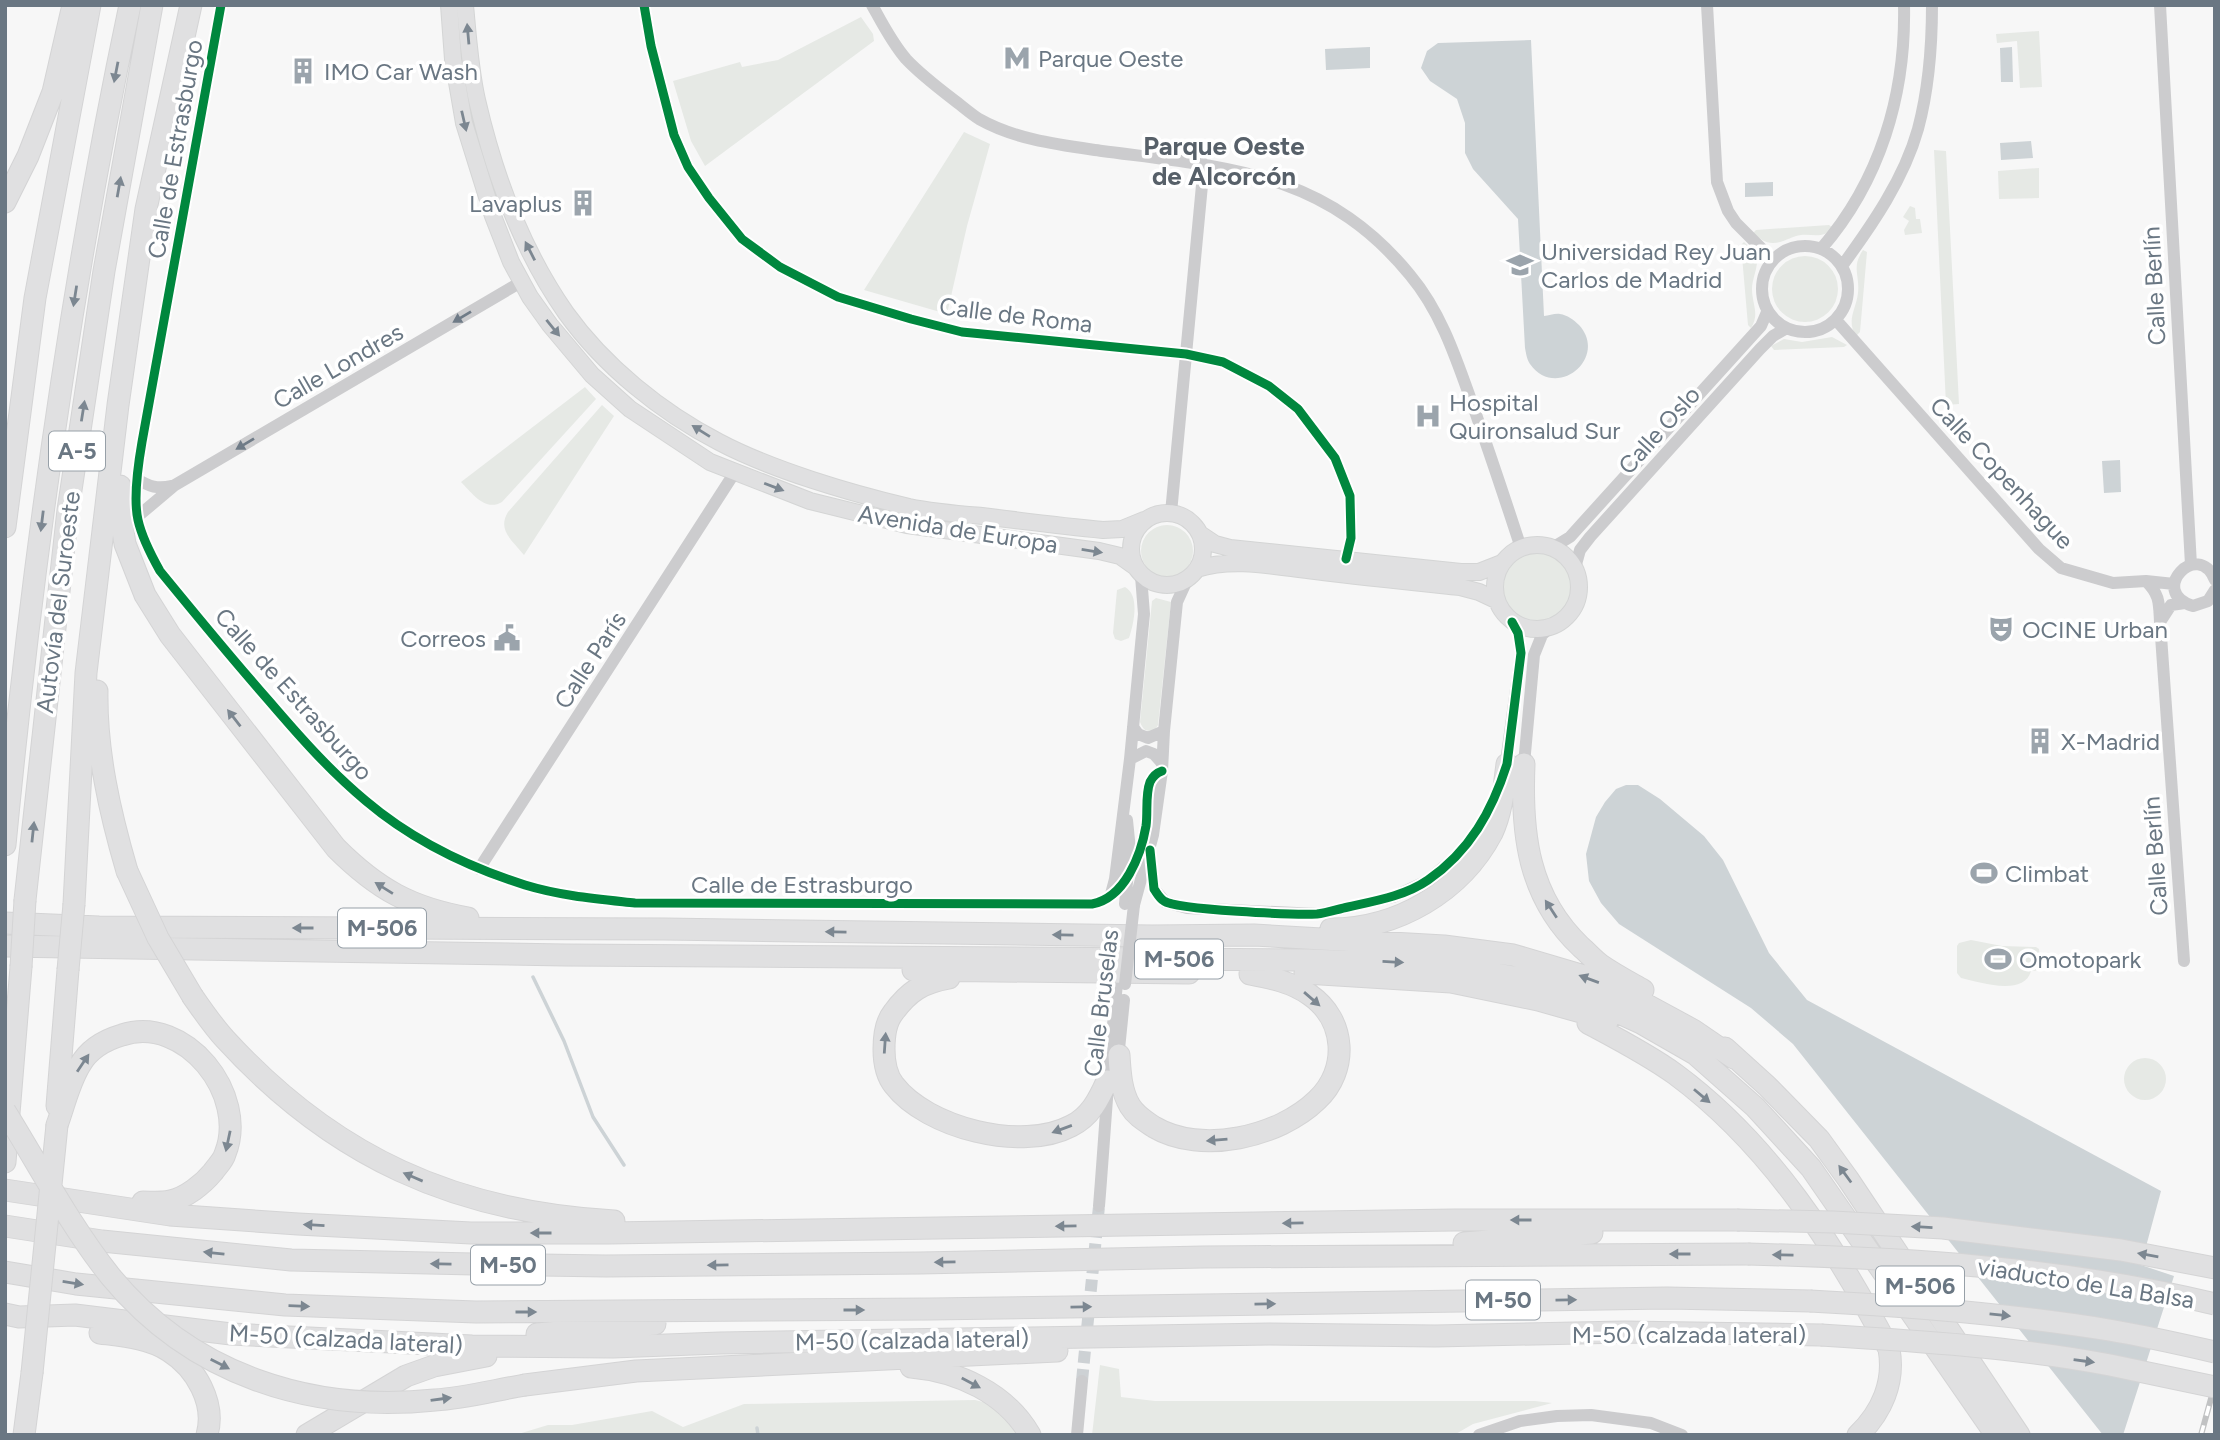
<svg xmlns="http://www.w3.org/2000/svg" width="2220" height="1440" viewBox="0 0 2220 1440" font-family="Figtree,sans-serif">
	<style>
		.green { fill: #e6e9e5 }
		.water { fill: #cdd3d6 }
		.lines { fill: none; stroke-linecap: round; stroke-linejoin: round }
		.stream { stroke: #cdd3d6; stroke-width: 3.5 }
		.street-tunnel { stroke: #cdd1d4; stroke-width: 12; stroke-dasharray: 12 6; stroke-linecap: butt }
		.secondary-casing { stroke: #d4d5d5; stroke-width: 18 }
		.highway-casing { stroke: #d4d4d5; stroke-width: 23 }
		.street { stroke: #ccccce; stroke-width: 12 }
		.secondary { stroke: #e0e0e1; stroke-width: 16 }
		.highway { stroke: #e0e0e1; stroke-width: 21 }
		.rail-casing { stroke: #c1c2c3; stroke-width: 6 }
		.rail { stroke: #fff; stroke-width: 3.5; stroke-dasharray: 10; stroke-linecap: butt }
		.highway-bridge-casing { stroke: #d4d4d5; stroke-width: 23; stroke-linecap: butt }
		.street-bridge { stroke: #ccccce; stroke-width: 12 }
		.highway-bridge { stroke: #e0e0e1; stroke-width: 21 }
		.cycleway-casing { stroke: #fff; stroke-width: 13 }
		.cycleway { stroke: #00873e; stroke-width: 9 }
		.oneway { fill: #7c8791 }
		.oneway2 { fill: #6f7b87 }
		.labels { text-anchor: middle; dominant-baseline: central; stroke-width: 7; stroke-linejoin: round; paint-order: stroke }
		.shield { fill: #fff; stroke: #97a0a8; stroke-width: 2 }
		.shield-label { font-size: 23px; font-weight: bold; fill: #6a7783 }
		.poi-label { font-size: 24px; fill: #6a7783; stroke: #fff; text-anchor: start }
		.street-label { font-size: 24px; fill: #6a7783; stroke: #fff }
		.neighbourhood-label { font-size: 26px; font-weight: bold; fill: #576069; stroke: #fff }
	</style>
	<rect width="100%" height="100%" fill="#f7f7f7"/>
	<path class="green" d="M861,17L873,34L874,41L705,166L691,141L673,81L740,62L742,67L778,60Z
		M2039,31L2042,87L2020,88L2017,41L1997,43L1996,34Z
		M964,132L990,144L967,226L947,314L864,290Z
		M1934,150L1946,151L1959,404L1946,405Z
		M2039,168V198L1999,199L1998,171Z
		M1910,206L1915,208L1916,219H1920L1922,233L1905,235L1904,230L1909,221L1903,217Z
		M1829,225L1833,228C1823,239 1814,234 1801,235C1792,236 1783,243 1773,243C1765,243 1759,238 1753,233L1756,230Z
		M1744,242C1750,248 1756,252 1757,261C1757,270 1752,280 1752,289C1752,304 1760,314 1751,328L1748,325L1741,245Z
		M1863,250L1867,252L1860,332L1856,336C1846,320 1856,310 1858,293C1860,274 1851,268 1863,250Z
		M1772 289a33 33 0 1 1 66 0a33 33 0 1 1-66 0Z
		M1832,337L1847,345L1844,347L1774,350L1771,346L1784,339L1802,342Z
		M585,387L596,399L502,502C485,512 472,493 461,482Z
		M602,405L614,416L524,555C512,540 497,530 508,512Z
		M1141 551a26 26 0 1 1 52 0a26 26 0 1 1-52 0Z
		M1502 587a35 35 0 1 1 70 0a35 35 0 1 1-70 0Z
		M1125,587C1140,595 1134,623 1129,638L1121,641L1115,639L1113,633L1117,590Z
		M1156,598L1171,602L1158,725L1154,731C1145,732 1143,729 1140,722L1152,601Z
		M1971,940L2002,946L2036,947L2039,949L2041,970L2031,971C2024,997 1979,982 1961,978L1957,973V946L1959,943Z
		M2124 1079a21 21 0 1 1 42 0a21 21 0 1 1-42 0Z
		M1100,1365L1119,1369L1121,1397L1155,1401H1535L1552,1403L1473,1424L1454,1435H1092Z
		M975,1400L991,1404L1020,1435H515L548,1425H572L652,1411L683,1427L744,1404Z"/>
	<path class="water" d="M1531,40L1544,316C1549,316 1555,313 1560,314C1567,315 1574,320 1579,325C1609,358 1556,401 1530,364C1527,360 1526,353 1525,348L1518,219L1473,169L1465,153V123L1457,99L1430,81L1421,68L1427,51L1438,43Z
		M1370,47V68L1326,70L1325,49Z
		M2012,47L2013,82H2001L2000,48Z
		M2031,141L2033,158L2001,160L2000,143Z
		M1773,182V196L1745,197V183Z
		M2120,460L2121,492L2104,493L2102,461Z
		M1626,785H1638L1660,799L1704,836L1723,860L1769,953L1807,1000L2161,1191L2141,1265L2174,1276L2123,1435H2103L1793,1044L1751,1008L1619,924L1601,903L1589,881L1586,854L1596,817L1605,802L1616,789Z"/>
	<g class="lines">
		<path class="stream" d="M533,977L564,1041L593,1117L624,1165
			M757,1428L758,1435"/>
		<path class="street-tunnel" d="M1082,1381L1099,1206"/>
		<g class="secondary-casing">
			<path id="secondary" d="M449,5L453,59L464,123L493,216L511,262L530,297L550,325L592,375L630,409L710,462L810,501L907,525L1099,551L1120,556L1134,566
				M465,5C468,37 470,69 477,100C494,174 522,250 566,313C604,366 661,412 719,442C772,470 850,493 909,507C933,512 958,514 982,516C1022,521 1062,526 1103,530L1122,529L1144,520
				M1131 549a36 36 0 1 1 72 0a36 36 0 1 1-72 0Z
				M1200,534L1215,544L1230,548L1461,572H1479L1502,563
				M1495 587a42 42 0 1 1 84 0a42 42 0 1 1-84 0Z
				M1197,569C1234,557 1277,567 1315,571C1363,577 1412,582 1460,587L1479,592L1496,600"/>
		</g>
		<g class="highway-casing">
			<path id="highway" d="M5,202L28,156L53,92L73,5
				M120,486V512L125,544L145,595L170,635L336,848C377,889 411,908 468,918
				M5,527L35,298L90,5
				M97,691C96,752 110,813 127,871
				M1524,764C1521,834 1528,897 1581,947C1588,953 1594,960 1601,965C1614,974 1629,982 1643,990
				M5,845C32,564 71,282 130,5
				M25,900L68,510L104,271L152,5
				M74,904L86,673L118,405L146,209L191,5
				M5,923L99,927L665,929L1152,936L1254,935L1444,946L1513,955L1591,978L1647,1005L1693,1030L1734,1058
				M1331,929C1397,929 1461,892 1492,833C1502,812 1504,787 1507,764
				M5,946L565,955L1308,960L1443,965L1525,979L1582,996L1641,1023L1695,1054L1755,1107L1811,1168L1996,1435
				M913,970L1189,973
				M1305,973L1451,982L1538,1000L1595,1016L1607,1022
				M949,978C922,983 909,991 893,1013C885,1023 884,1037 884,1049C884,1061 886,1075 894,1085C927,1128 1022,1152 1071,1126C1090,1117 1099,1099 1107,1081
				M193,997C203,1011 213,1026 225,1039C333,1157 455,1212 614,1221
				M1588,1023C1616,1038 1649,1055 1675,1074C1770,1144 1835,1246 1889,1349C1895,1382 1882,1412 1858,1435
				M1725,1048L1767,1086L1819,1139L1848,1179L2019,1435
				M1119,1055C1120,1072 1121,1091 1130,1106C1136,1116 1145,1121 1154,1127C1201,1155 1279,1137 1317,1100C1349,1070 1346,1020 1310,995C1292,982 1271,978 1250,974
				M57,1106L68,970
				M57,1125C64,1106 69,1083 80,1065C89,1049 105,1040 122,1035C185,1014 249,1095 225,1154C223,1161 217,1166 213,1172C203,1184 186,1198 170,1201C161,1203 152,1202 143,1202
				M5,1162L21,967
				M5,1190L170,1215L298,1224L471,1233H609L1454,1220H1737
				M5,1226L102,1241L291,1260L474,1264L606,1266L920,1263L1203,1257L1748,1254
				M1464,1243L1592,1233
				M5,1272L76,1284L285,1305L476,1312L931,1309L1667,1298L1810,1301
				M5,1314L19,1317L75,1315L231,1334L472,1346L613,1347L720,1343L1269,1334L1435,1336L1625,1332L1821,1335
				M100,1333C123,1336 149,1338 169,1351C196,1368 216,1403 207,1435
				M537,1334L655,1324
				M911,1367C958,1371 1006,1393 1030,1435
				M525,1385L636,1371L1057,1351
				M24,1435L32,1373
				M307,1435L406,1376L434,1366L486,1356"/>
		</g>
		<path class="street" d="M221,5L142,442C138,465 133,498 138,520C142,538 151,555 160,571C196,615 232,659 270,702C300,737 330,771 366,801C412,840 468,867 525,885C561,896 598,899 635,903L1092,904C1125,898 1141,855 1146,826C1148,812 1145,795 1150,782C1153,776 1156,773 1162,771
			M644,5L651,46L674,135L688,167L709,198L742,239L780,267L838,297L911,319L962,332L1186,354L1223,362L1269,386L1298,409L1335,458L1350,496L1351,538L1346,559
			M872,5C882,23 892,43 906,59C920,74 937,87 954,100C962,106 971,114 979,119C1016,140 1061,145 1102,151C1225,167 1325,171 1410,275C1441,312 1456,358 1472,403C1489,451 1505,499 1521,548
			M1707,5L1717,182L1728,211L1736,223L1773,260
			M2160,5L2191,565
			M1762 289a43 43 0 1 1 86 0a43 43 0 1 1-86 0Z
			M1821,249C1880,181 1906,95 1904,5
			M1842,266C1872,225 1904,179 1918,129C1929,88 1932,47 1932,5
			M1836,320L2039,549L2061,568L2113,583L2146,581L2174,584
			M137,479C150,487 157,489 172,486
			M1171,513L1204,164
			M137,517L175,485L521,282
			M1552,548L1570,537L1579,527L1761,326L1767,312
			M1575,568L1580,550L1590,537L1760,349L1773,336L1785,329
			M2215,580C2198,538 2147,592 2193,606L2208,601L2215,590
			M2146,581C2160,595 2159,603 2160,622
			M1133,727L1138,734L1148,738L1164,731
			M1130,759L1146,751L1154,754L1162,763
			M1524,764L1534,655L1542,635L1548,629
			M1505,769L1521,653L1518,633L1512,622
			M1150,850L1154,889L1165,902L1187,908L1318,914L1393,897L1427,881L1460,853L1486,818L1494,799
			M479,869L735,472
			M1111,894L1115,879L1130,759L1142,634L1144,614L1141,576
			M1125,904L1130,850L1127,820
			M1134,905L1153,835L1162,771L1164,731L1177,602L1187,580
			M2184,961L2160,622L2171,605L2185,603
			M1118,1059L1124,1000
			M1099,1206C1105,1132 1109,1058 1117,984
			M1077,1435L1082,1381
			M1479,1435L1520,1421L1557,1416L1591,1415L1651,1423L1682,1435"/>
		<use href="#secondary" class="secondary"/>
		<use href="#highway" class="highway"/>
		<g class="rail-casing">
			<path id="rail" d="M2201,1435L2215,1384"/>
		</g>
		<use href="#rail" class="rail"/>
		<g class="highway-bridge-casing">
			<path id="highway-bridge" d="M127,871L158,938L193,997
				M21,967L25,900
				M68,970L74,904
				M5,1111C39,1166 71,1227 111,1277C192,1375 311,1413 435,1400C465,1398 495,1390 525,1385
				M1737,1220L1833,1222L1943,1228L2121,1250L2215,1268
				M1748,1254C1904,1258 2062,1267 2215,1304
				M1810,1301C1910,1306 2010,1314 2109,1330C2145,1336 2180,1344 2215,1352
				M1821,1335C1918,1341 2015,1347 2110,1365C2145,1372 2180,1380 2215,1387
				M32,1373L57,1125"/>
		</g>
		<path class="street-bridge" d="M1125,984L1134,905"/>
		<use href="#highway-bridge" class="highway-bridge"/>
		<g class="cycleway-casing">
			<path id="cycleway" d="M221,5L142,442C138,465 133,498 138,520C142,538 151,555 160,571C196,615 232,659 270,702C300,737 330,771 366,801C412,840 468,867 525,885C561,896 598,899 635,903L1092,904C1125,898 1141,855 1146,826C1148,812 1145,795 1150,782C1153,776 1156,773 1162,771
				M644,5L651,46L674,135L688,167L709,198L742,239L780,267L838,297L911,319L962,332L1186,354L1223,362L1269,386L1298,409L1335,458L1350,496L1351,538L1346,559
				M1150,850L1154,889C1157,893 1159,898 1164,901C1177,910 1296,915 1317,914C1327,913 1338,909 1348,907C1375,901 1405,896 1428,880C1470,851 1492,811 1507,764L1521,653L1518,633L1512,622"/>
		</g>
		<use href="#cycleway" class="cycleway"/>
	</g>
	<defs><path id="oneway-solid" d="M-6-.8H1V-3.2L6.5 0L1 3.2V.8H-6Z" transform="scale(1.75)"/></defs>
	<g class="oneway">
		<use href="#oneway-solid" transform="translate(468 34) rotate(-95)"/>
		<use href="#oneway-solid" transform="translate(116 72) rotate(101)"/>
		<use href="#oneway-solid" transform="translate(464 121) rotate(77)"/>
		<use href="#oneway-solid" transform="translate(119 187) rotate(-80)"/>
		<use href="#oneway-solid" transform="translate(530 251) rotate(-117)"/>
		<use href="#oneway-solid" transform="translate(75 296) rotate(99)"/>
		<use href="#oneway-solid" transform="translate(553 328) rotate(51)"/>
		<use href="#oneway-solid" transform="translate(83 411) rotate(-81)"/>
		<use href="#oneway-solid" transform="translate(701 431) rotate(-148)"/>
		<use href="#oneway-solid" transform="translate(774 487) rotate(21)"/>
		<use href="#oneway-solid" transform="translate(42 521) rotate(97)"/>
		<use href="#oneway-solid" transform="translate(1092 551) rotate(9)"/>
		<use href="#oneway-solid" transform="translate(234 718) rotate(-128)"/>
		<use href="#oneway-solid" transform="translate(33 832) rotate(-84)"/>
		<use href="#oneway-solid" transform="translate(384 888) rotate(-148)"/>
		<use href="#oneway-solid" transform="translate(1551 909) rotate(-123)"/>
		<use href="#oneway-solid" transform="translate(303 928) rotate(-180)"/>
		<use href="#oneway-solid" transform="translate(836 932) rotate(-179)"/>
		<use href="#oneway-solid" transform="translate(1063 935) rotate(-179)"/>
		<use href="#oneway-solid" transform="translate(1393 962) rotate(3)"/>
		<use href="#oneway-solid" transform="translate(1589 979) rotate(-160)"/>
		<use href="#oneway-solid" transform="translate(1312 999) rotate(41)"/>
		<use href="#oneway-solid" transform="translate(885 1043) rotate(-86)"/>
		<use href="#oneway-solid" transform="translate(83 1063) rotate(-56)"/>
		<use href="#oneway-solid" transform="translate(1702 1096) rotate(40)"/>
		<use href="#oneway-solid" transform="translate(1062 1129) rotate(160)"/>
		<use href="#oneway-solid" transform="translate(1217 1140) rotate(175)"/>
		<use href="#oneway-solid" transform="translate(228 1141) rotate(102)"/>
		<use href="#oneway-solid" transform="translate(1845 1174) rotate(-126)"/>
		<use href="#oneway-solid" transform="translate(413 1177) rotate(-157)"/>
		<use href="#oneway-solid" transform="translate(1521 1220) rotate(180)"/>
		<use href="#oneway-solid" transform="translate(1293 1223) rotate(179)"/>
		<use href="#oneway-solid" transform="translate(314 1225) rotate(-177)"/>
		<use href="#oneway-solid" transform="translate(1066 1226) rotate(179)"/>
		<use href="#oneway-solid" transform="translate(1922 1227) rotate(-177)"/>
		<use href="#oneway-solid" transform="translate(541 1233) rotate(180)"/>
		<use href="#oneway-solid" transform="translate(214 1253) rotate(-174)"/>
		<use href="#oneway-solid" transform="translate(1680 1254) rotate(180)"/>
		<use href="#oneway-solid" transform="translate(1783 1255) rotate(-179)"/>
		<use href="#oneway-solid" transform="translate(2148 1255) rotate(-170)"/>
		<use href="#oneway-solid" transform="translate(945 1262) rotate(179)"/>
		<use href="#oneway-solid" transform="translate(441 1264) rotate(-179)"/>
		<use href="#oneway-solid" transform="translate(718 1265) rotate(179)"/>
		<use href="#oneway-solid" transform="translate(73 1283) rotate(9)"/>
		<use href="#oneway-solid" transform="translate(1566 1300) rotate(-1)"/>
		<use href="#oneway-solid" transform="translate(1265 1304) rotate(-1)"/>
		<use href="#oneway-solid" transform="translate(299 1306) rotate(2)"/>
		<use href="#oneway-solid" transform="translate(1081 1307) rotate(-1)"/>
		<use href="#oneway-solid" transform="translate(854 1310)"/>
		<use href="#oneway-solid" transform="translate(526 1312)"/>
		<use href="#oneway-solid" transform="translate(2000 1315) rotate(6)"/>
		<use href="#oneway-solid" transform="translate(2084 1361) rotate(8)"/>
		<use href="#oneway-solid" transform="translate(220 1364) rotate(27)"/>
		<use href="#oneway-solid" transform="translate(971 1383) rotate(28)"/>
		<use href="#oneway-solid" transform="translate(441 1399) rotate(-8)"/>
	</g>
	<g class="oneway2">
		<use href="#oneway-solid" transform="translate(462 317) rotate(149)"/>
		<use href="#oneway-solid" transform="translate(245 444) rotate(149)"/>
	</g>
	<defs>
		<g id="metro-bare" transform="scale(2.1)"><path d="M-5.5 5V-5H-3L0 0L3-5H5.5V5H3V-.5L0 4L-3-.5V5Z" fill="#9ba4ac" stroke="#fff" stroke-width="2.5" paint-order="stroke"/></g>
		<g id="building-bare" transform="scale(2.1)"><path d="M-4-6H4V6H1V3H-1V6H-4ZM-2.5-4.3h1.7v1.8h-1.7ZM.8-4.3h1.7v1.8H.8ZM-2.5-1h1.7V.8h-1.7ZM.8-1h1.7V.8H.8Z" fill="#9ba4ac" stroke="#fff" stroke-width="2.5" paint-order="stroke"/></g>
		<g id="university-bare" transform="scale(2.1)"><path d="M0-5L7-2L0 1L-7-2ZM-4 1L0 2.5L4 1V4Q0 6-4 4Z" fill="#9ba4ac" stroke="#fff" stroke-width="2.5" paint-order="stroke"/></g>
		<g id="hospital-bare" transform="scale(2.1)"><path d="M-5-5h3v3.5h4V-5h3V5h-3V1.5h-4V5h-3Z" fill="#9ba4ac" stroke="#fff" stroke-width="2.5" paint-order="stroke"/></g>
		<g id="theatre-bare" transform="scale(2.1)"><path d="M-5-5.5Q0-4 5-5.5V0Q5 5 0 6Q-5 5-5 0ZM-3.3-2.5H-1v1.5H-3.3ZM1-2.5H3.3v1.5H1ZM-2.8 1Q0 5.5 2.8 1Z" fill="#9ba4ac" stroke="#fff" stroke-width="2.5" paint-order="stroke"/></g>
		<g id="civic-bare" transform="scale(2.1)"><path d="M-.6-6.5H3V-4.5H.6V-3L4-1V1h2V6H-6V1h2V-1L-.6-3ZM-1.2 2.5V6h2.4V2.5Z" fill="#9ba4ac" stroke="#fff" stroke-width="2.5" paint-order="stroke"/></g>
		<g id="stadium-bare" transform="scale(2.1)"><path d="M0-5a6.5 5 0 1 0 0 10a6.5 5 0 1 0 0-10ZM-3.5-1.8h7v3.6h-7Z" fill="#9ba4ac" stroke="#fff" stroke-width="2.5" paint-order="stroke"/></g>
	</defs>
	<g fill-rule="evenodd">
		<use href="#metro-bare" x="1017" y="58"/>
		<use href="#building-bare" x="303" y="71"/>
		<use href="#building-bare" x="583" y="203"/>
		<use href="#university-bare" x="1520" y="265"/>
		<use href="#hospital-bare" x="1428" y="416"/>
		<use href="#theatre-bare" x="2001" y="629"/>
		<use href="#civic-bare" x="507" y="638"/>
		<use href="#building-bare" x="2040" y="741"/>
		<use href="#stadium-bare" x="1984" y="873"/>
		<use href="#stadium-bare" x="1998" y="959"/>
	</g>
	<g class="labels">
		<g class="shield">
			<rect x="49" y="431.5" width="56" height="39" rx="5"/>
			<rect x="338" y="908.5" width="88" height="39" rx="5"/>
			<rect x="1135" y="939.5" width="88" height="39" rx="5"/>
			<rect x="471" y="1245.5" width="74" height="39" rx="5"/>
			<rect x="1876" y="1266.5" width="88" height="39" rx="5"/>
			<rect x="1466" y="1280.5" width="74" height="39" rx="5"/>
		</g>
		<g class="shield-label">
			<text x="77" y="451">A-5</text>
			<text x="382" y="928">M-506</text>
			<text x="1179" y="959">M-506</text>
			<text x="508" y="1265">M-50</text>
			<text x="1920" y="1286">M-506</text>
			<text x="1503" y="1300">M-50</text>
		</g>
		<g class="poi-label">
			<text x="1038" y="58">Parque Oeste</text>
			<text x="324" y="71">IMO Car Wash</text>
			<text x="562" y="203" text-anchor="end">Lavaplus</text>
			<text x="1541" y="251">Universidad Rey Juan<tspan x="1541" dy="28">Carlos de Madrid</tspan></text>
			<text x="1449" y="402">Hospital<tspan x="1449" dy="28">Quironsalud Sur</tspan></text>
			<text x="2022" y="629">OCINE Urban</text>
			<text x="486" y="638" text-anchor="end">Correos</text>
			<text x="2061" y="741">X-Madrid</text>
			<text x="2005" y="873">Climbat</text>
			<text x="2019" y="959">Omotopark</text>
		</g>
		<g class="street-label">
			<text transform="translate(175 149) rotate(-80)">Calle de Estrasburgo</text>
			<text transform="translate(2154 286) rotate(-93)">Calle Berlín</text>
			<text transform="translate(1016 315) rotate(7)">Calle de Roma</text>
			<text transform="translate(338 366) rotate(-30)">Calle Londres</text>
			<text transform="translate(1659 430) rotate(-48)">Calle Oslo</text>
			<text transform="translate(2002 473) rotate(47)">Calle Copenhague</text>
			<text transform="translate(958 529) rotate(9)">Avenida de Europa</text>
			<text transform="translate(58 602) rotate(-83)">Autovía del Suroeste</text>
			<text transform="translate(590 660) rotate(-57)">Calle París</text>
			<text transform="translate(294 694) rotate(48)">Calle de Estrasburgo</text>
			<text transform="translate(2155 856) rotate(-94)">Calle Berlín</text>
			<text x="802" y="884">Calle de Estrasburgo</text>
			<text transform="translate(1101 1003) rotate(-83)">Calle Bruselas</text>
			<text transform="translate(2086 1283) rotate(9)">viaducto de La Balsa</text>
			<text x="1689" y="1334">M-50 (calzada lateral)</text>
			<text transform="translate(346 1339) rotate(3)">M-50 (calzada lateral)</text>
			<text transform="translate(912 1340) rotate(-1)">M-50 (calzada lateral)</text>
		</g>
		<g class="neighbourhood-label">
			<text x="1224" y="146">Parque Oeste<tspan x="1224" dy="30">de Alcorcón</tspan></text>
		</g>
	</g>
	<rect width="2220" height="1440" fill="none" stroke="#6a7783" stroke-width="14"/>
</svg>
